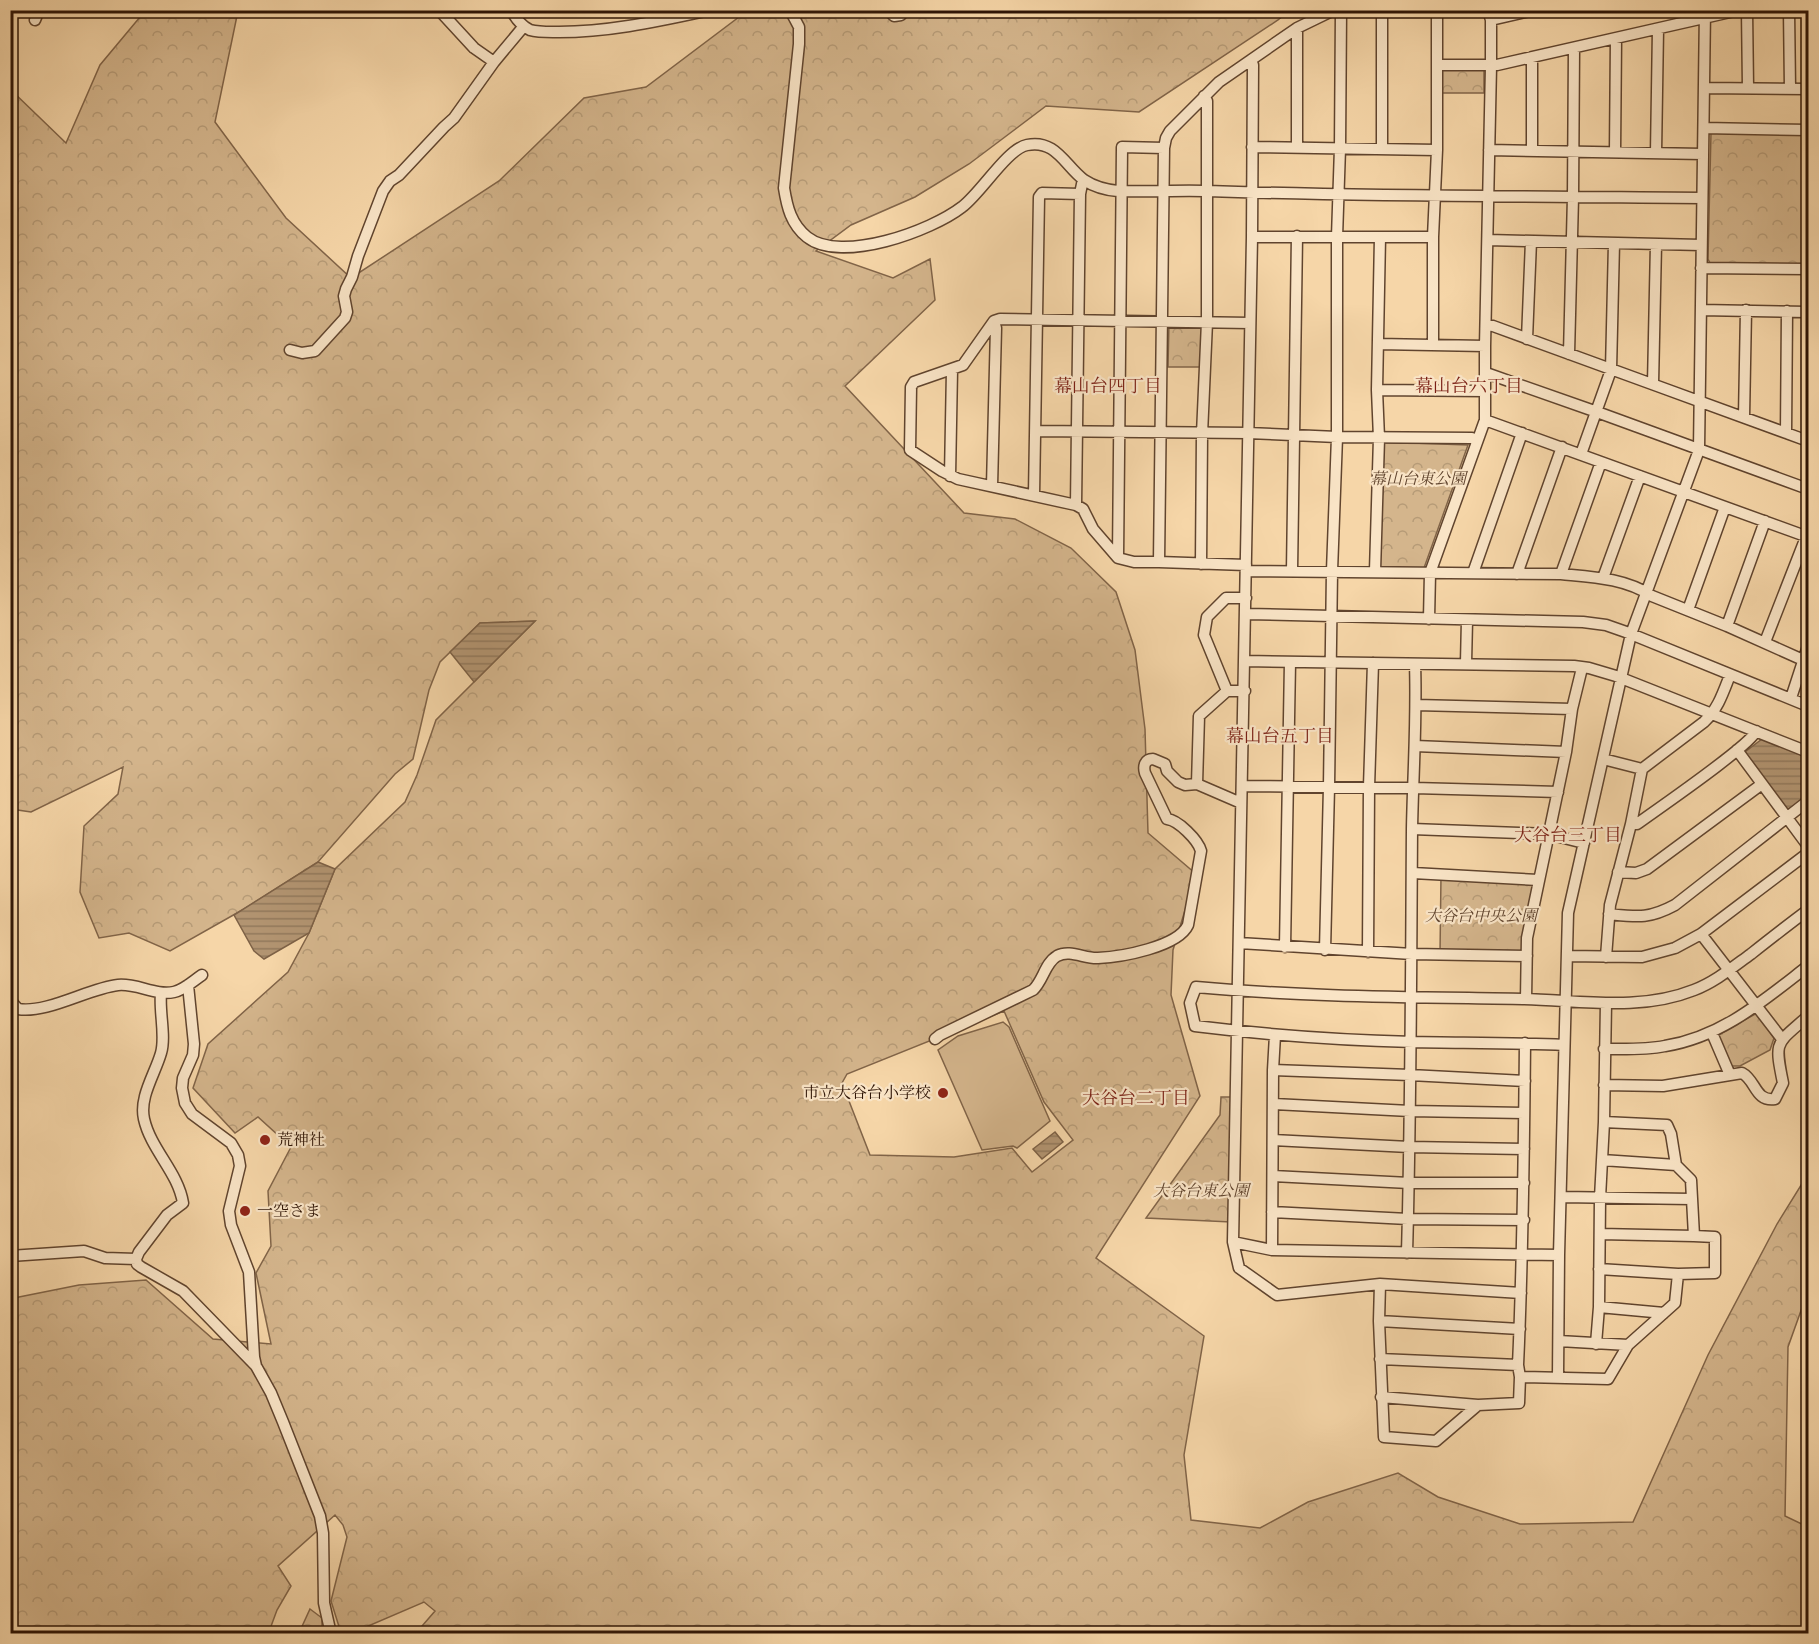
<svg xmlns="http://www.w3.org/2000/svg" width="1819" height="1644" viewBox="0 0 1819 1644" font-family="Alegreya,'Noto Serif JP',serif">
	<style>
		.forest { fill: url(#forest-crowns); stroke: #816448; stroke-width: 1.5; fill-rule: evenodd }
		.pitch { fill: #d4b58c; stroke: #816448; stroke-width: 1.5 }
		.water { fill: url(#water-rules); stroke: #7d6146; stroke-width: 1.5 }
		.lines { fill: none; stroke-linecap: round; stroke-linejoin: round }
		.minor-casing { stroke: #60442e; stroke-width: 13 }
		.minor { stroke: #f9e4c6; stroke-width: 10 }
		.poi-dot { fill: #8f2418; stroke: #f9e4c6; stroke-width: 2 }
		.labels { text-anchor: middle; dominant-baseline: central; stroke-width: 4.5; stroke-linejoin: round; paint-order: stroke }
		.park-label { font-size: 16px; font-style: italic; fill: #60442e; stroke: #f9e4c6 }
		.poi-label { font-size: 16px; fill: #2e1405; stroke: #f9e4c6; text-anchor: start }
		.neighbourhood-label { font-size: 18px; fill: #7a1f14; stroke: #f9e4c6 }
	</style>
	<defs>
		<pattern id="forest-crowns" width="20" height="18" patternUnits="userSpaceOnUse" patternTransform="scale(1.5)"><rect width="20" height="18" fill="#d4b58c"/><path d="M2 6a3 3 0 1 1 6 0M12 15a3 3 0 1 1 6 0" fill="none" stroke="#b69b77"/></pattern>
		<pattern id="water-rules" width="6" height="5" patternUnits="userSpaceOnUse" patternTransform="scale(1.5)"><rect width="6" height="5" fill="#b29471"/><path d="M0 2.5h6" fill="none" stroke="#91785b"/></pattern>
	</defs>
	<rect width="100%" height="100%" fill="#f6d6a8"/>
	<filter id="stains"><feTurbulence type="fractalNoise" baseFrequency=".00333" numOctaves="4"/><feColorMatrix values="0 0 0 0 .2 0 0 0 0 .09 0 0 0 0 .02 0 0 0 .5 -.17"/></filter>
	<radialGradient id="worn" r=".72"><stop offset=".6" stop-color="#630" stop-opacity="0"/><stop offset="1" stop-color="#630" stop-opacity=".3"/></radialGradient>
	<path class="forest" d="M145,11H238L215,122L286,218L351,278L499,181L584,98L646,87L747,11H1289L1278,20L1139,112L1046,106L969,164L915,197L851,225L816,251L893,278L930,259L935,300L845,386L964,513L1015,519L1071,548L1116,592L1135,650L1145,729L1148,833L1196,874L1173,950L1171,995L1200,1096L1096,1258L1204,1336L1184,1455L1191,1520L1260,1528L1308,1502L1398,1473L1438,1497L1520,1524L1633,1522L1708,1355L1777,1224L1808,1174V1291L1788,1347L1785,1516L1808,1527V1633H416L435,1611L424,1602L352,1633H341L331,1601L347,1537L343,1525L335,1515L278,1566L291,1586L277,1610L270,1629L276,1633H11V1300L19,1297L79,1285L146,1280L213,1339L271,1344L256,1273L271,1246L268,1191L291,1147L258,1117L235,1133L193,1088L208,1044L288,972L309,933L335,869L405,802L417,775L436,720L535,621L480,623L440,662L429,690L413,759L395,774L318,862L244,909L170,951L129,933L99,938L80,892L84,826L118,794L123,767L31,812L11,809L10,89L66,143L100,65ZM1004,1011L1044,1102L1073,1140L1032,1172L1012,1148L954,1157L870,1155L842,1083L847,1074Z
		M1442,70H1484V93H1442Z
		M1755,132L1808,135V266L1710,263L1708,259L1711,133Z
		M1169,322H1207L1206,367H1168Z
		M1384,442L1468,445L1424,568L1380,567Z
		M1441,876L1537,881L1526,955L1440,954Z
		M1757,1013L1774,1038L1770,1050L1740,1066H1731L1718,1035Z
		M1221,1097H1231V1222L1146,1218L1220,1115Z
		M310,1609L322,1618V1633H299Z"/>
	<path class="pitch" d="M1003,1022L1009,1027L1050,1121L1017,1148L1013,1146L982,1150L938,1050L958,1036Z"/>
	<path class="water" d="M535,621L474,682L450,652L480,623Z
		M1762,739L1808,756V798L1787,814L1745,752Z
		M318,862L335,869L309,933L264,959L254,951L234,915Z
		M1055,1132L1063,1142L1042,1159L1033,1149Z"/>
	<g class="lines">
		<g class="minor-casing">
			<path id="minor" d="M439,10L474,48L494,62
				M511,10C516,19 521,26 530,30C537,32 546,32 553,32C606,33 659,21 710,10
				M790,10L799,27V44L784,188C787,207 791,224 807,237C841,264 931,231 962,207C981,193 1007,149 1027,145C1056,139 1065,166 1084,180C1093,186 1107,190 1118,191C1148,192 1178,190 1208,191C1373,197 1537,196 1702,198
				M888,10L894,16L901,15L905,10
				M1747,10L1748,88
				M1789,10L1790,89
				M35,20L39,10
				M1491,20L1534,10
				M1532,57V151
				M1251,60L1253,65L1252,237L1233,1242L1239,1268L1277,1295L1380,1284L1521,1293
				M1437,65H1497L1739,10
				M1704,88L1808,89
				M1704,128L1808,130
				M1252,147L1437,150
				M1297,147V28
				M1382,148V10
				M1489,150L1703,154
				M1615,152L1616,38
				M1656,153L1658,29
				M1252,237H1433
				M1488,240L1701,245
				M1701,268L1808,269
				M1701,310L1808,312
				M1486,325L1493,326C1598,364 1703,403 1808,441
				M1527,339L1531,241
				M1378,344L1485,346
				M1433,345V237L1437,150V10
				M290,350L302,353L315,351L345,318L347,312L344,296L346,289L352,277L358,256L383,191L390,181L399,175L444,127L454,118L494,62L524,26
				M1569,354L1573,197L1574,48
				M1486,373L1597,412L1808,489
				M1653,384L1656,244
				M1377,390L1485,391
				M1744,417L1746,310
				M1485,420L1808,537
				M1036,431L1248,433L1337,437L1472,438L1477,441
				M1786,433L1787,311
				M1581,454L1611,370L1614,243
				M950,476L952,370
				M992,486L996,328L994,321
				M1034,495L1039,197L1042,193L1080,194L1082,184L1084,180
				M1076,505L1080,194
				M1118,558L1122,147L1164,148L1166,138L1170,131L1219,82L1297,28L1334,10
				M1159,562L1164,148
				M1201,564L1202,434L1207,322V101L1204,96
				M1246,565L1159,562H1134L1118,558L1093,529L1083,509L1076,505L958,479L942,471L910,450L911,387L914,382L963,365L994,321L1000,319L1250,323
				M1246,571L1561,574C1592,577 1625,578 1652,596L1727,626L1803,660
				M1292,571L1297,236
				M1375,571L1379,438L1377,390L1380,237
				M1473,573L1522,433
				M1517,574L1562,447
				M1561,574L1601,462
				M1603,578L1640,476
				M1688,610L1725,507
				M1246,614L1583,622L1606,625L1626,632L1808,706
				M1429,619L1430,573L1485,420V346L1491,66V20L1488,10
				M1727,626L1765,521
				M1765,642L1806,537
				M1245,661L1574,666L1589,668L1616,676L1808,752
				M1466,663L1467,620
				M1227,691L1204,635L1207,617L1226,598H1246
				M1791,698L1808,646
				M1416,705L1572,709
				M1415,746L1566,752
				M1737,750L1808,846
				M1603,759L1642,769
				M1197,784L1199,716L1227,691H1245
				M1243,786L1414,788L1558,792
				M1631,824H1637C1656,810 1750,746 1756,731
				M1412,829L1548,834L1584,843
				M1618,872L1636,873L1647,869L1762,784
				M1413,873L1538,880
				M1609,914C1638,917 1649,919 1675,905L1808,801
				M1701,934L1782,1039
				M1239,943L1412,954L1527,956
				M1285,947L1290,662
				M1325,950L1329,787L1332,571L1337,437V237L1340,148L1341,10
				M1368,952L1369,787L1373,663
				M1567,956L1642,957L1675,948L1701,934L1808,853
				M1606,957L1610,905L1631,824L1642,769L1704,722C1718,709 1723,693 1730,675
				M188,985L194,1044L193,1055L183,1078L182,1088L185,1103L192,1114L231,1143L238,1155L240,1166L229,1211L231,1225L249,1272L254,1357L256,1366L271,1393L283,1422L320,1516L323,1533L324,1603L331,1634
				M1526,999L1527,938L1566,752L1572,709L1582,668
				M10,1000L18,1009C47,1014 89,988 118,985C137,983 155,996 174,992C184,990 193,981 202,975
				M1712,1033L1730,1075
				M935,1039L940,1035L1033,990C1043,981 1045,963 1057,956C1070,949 1085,959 1098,958C1121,957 1178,947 1188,925L1201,851C1198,840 1178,820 1167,819L1145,773C1143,766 1145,759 1153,759L1165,764L1167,771L1178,782L1185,785L1197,784L1241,803
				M1564,1045C1514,1043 1463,1043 1413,1042C1340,1040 1267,1035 1195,1026L1190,1003L1196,987C1305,997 1414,997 1523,999C1579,1000 1639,1012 1694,990C1715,982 1733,967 1751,954C1770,939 1789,924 1808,910
				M1604,1049C1624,1049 1645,1050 1665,1046C1722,1037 1764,1000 1808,966
				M1273,1070L1410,1075L1525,1081
				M1604,1085L1663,1086L1742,1073C1756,1080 1755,1102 1775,1099L1783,1083C1774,1039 1776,1045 1808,1016
				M1274,1104L1410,1111L1524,1113
				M1273,1140L1409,1147L1524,1149
				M1602,1160L1676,1165
				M1273,1176L1409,1183H1524
				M1562,1197L1691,1199
				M1272,1212L1408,1219L1524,1220
				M1600,1234L1694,1236
				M1233,1242L1272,1250L1559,1255
				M1272,1250L1273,1070L1275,1035
				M1407,1253C1411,1111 1411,970 1412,829C1413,774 1417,719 1415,664
				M10,1256L84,1251L105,1258L136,1259
				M136,1259L139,1252L167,1215L183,1203C178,1172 151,1150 144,1119C139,1097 155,1074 161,1053C166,1036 159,1012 161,993
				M136,1259L137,1264L141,1267L183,1291L255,1365
				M1599,1269L1678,1274
				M1380,1284L1379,1321L1384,1437L1436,1441L1478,1405L1519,1403L1520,1377L1608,1379L1628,1345L1675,1303L1678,1274L1715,1273V1237L1694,1236L1691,1180L1676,1165L1671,1134L1667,1125L1604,1122
				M1599,1307L1664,1313
				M1379,1321L1520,1329
				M1559,1341L1628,1345
				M1596,1344L1599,1307L1600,1198L1604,1122L1606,1003
				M1380,1359L1518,1365
				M1520,1377L1518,1365C1523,1258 1524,1151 1525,1043
				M1558,1377L1559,1255L1568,913L1631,634L1699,450L1705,10
				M1381,1397L1478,1405"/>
		</g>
		<use href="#minor" class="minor"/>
	</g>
	<g class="poi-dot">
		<circle cx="943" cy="1093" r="6"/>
		<circle cx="265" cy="1140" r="6"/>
		<circle cx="245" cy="1211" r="6"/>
	</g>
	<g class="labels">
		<g class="park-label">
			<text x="1418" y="479">幕山台東公園</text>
			<text x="1481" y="916">大谷台中央公園</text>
			<text x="1201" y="1191">大谷台東公園</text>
		</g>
		<g class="poi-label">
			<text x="931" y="1093" text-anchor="end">市立大谷台小学校</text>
			<text x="277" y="1140">荒神社</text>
			<text x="257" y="1211">一空さま</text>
		</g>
		<g class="neighbourhood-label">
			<text x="1108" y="386">幕山台四丁目</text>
			<text x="1469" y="386">幕山台六丁目</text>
			<text x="1280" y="736">幕山台五丁目</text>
			<text x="1568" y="835">大谷台三丁目</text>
			<text x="1136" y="1098">大谷台二丁目</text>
		</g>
	</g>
	<rect width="1819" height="1644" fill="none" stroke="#f6d6a8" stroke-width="36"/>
	<rect x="12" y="12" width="1795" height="1620" fill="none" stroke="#2e1405" stroke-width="3"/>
	<rect x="18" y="18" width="1783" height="1608" fill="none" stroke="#2e1405" stroke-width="1.5"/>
	<rect width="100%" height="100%" filter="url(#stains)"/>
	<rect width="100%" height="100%" fill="url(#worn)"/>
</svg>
